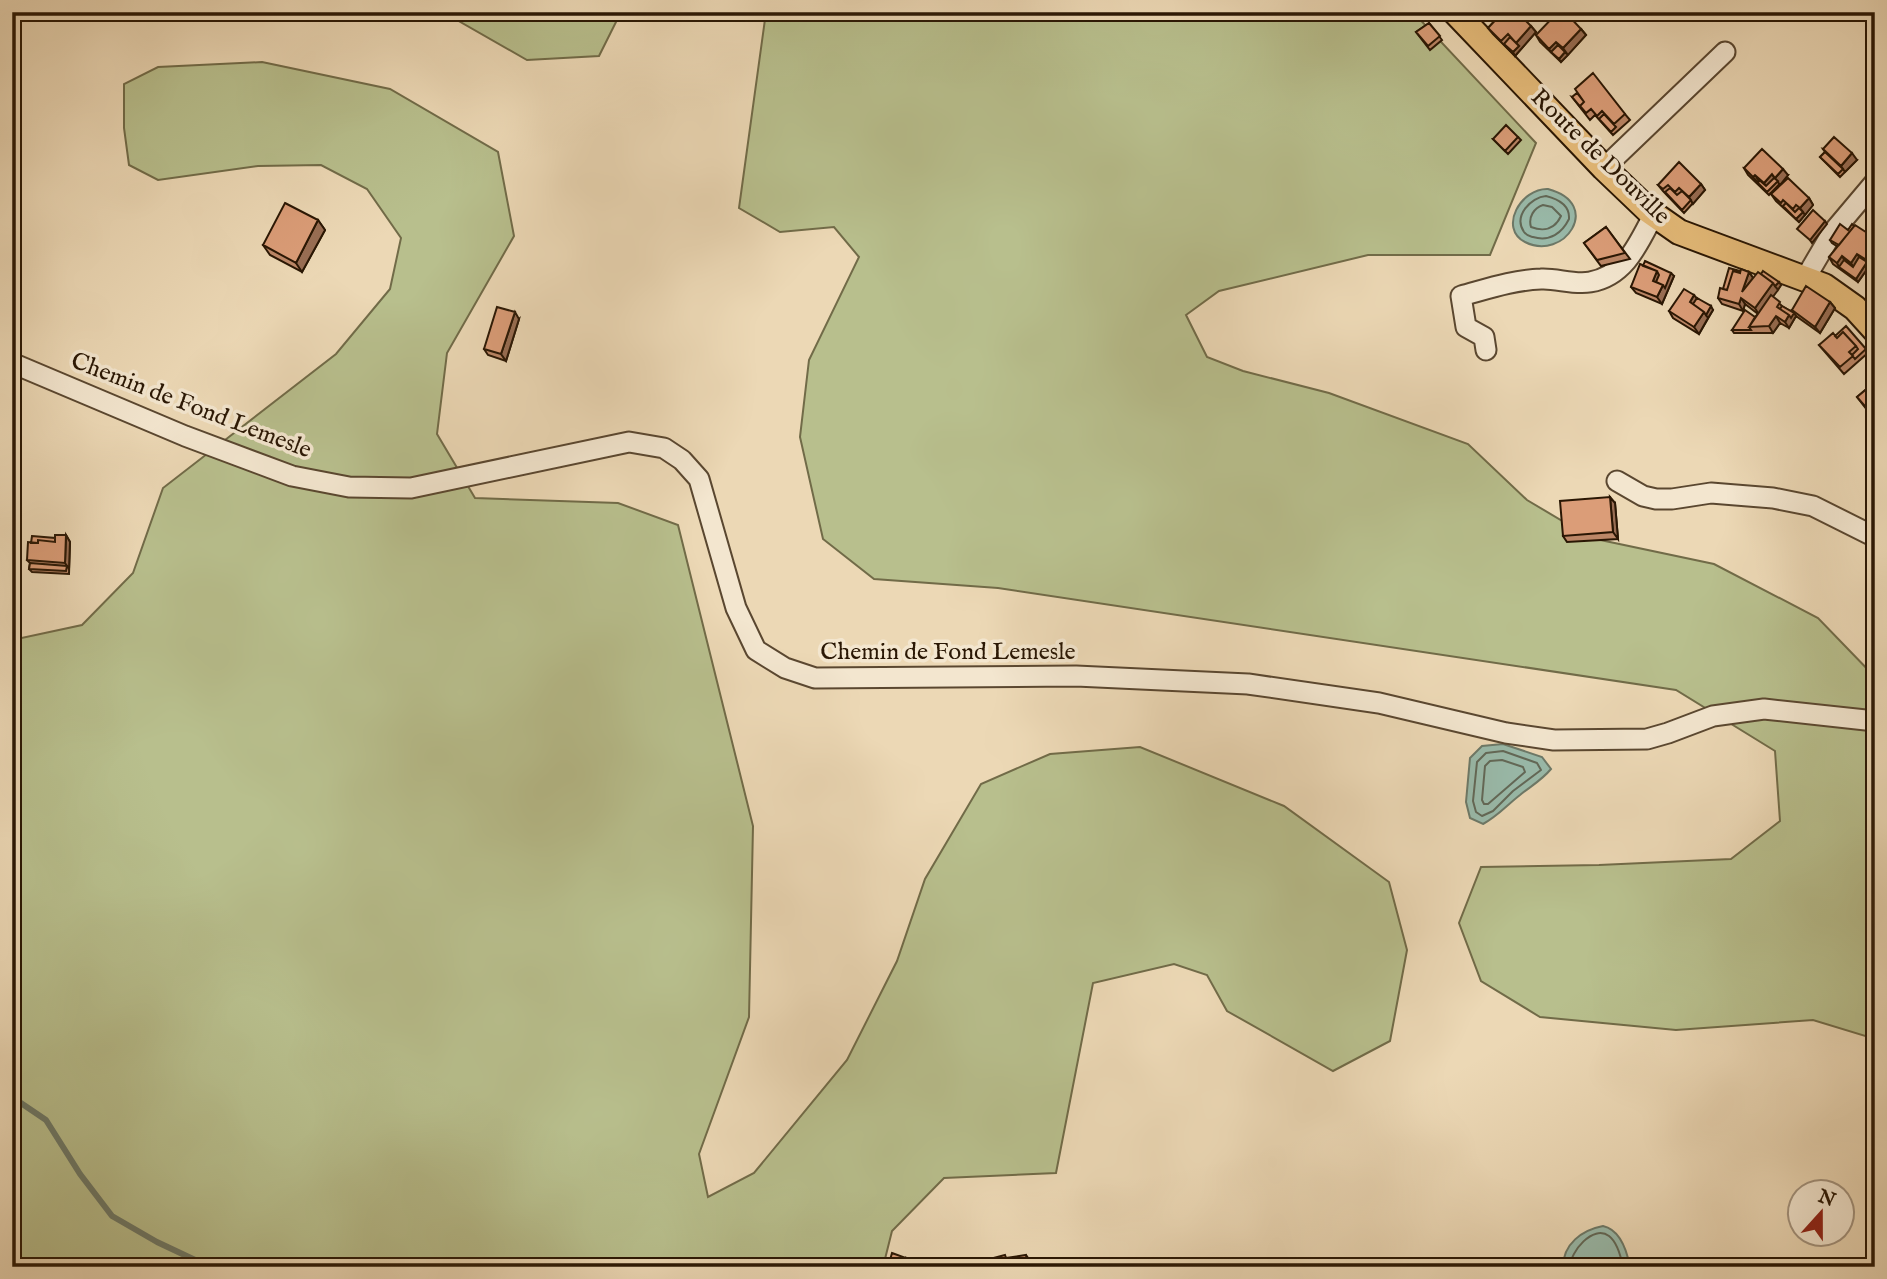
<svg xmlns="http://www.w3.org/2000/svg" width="1887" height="1279" viewBox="0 0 1887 1279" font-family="'IM FELL English',serif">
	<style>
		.green { fill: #b8bf8d; stroke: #716b48; stroke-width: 2 }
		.water { fill: #99baaa; stroke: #6d7968; stroke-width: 2 }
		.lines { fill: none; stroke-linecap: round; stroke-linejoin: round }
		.shore { stroke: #626857; stroke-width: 2 }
		.stream { stroke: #6d7968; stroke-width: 6 }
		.minor-casing { stroke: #5a4730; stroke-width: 23 }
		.major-casing { stroke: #2a1704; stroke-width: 28 }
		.minor { stroke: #f3e6cf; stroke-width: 19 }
		.major { stroke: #e6bc7a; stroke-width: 24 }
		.wall { fill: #bc8767; stroke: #2a1704; stroke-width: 2 }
		.shaded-wall { fill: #996e54; stroke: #2a1704; stroke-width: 2 }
		.building { fill: #db9d78; stroke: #2a1704; stroke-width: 2 }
		.labels { text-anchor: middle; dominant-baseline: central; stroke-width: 7; stroke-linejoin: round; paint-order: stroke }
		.street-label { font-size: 24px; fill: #2a1704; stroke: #f3e6cf }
	</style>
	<rect width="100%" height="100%" fill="#ecd8b5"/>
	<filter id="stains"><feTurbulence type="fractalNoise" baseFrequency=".00286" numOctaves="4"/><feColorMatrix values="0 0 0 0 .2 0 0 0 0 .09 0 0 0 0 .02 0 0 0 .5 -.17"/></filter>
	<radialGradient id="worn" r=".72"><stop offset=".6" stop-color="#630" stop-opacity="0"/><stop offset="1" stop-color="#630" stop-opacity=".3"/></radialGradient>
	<path class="green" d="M443,12H621L599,56L527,60Z
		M766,12H1413L1536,143L1490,255H1368L1219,291L1186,315L1207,357L1243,371L1329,393L1468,444L1527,500L1591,538L1714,564L1818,618L1875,677V1039L1813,1020L1676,1030L1540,1017L1481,981L1459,923L1481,867L1599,865L1731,859L1780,821L1775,751L1676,690L998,588L874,579L823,539L800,437L809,360L859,257L834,227L780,232L739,208Z
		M262,62L390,89L498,152L514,236L447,353L437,434L475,498L618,503L678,525L753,826L749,1017L699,1154L708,1197L754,1173L847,1060L897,961L925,879L981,784L1050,754L1140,747L1284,806L1389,882L1407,950L1390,1041L1333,1071L1227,1011L1207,975L1174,964L1093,983L1056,1173L944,1178L892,1231L883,1267H12V640L82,625L133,573L163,488L336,354L390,289L401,238L367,189L321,165L258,166L158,180L129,165L124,128V84L158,67Z"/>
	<path class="water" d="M1548,189C1604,204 1564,262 1525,242C1498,228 1521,188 1548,189Z
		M1503,744L1542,757L1551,769C1542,780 1531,786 1520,795C1507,805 1498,816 1483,824L1470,818L1466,802L1470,758L1482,746Z
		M1603,1226C1621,1230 1627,1251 1630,1267H1563C1563,1244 1582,1230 1603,1226Z"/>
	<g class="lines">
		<path class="shore" d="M1546,196C1558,199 1570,205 1569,219C1562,233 1550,242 1533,237C1529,236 1527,236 1524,232C1513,216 1531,197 1546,196Z
			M1543,205L1552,207L1561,216C1555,229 1544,232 1531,227C1528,217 1534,208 1543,205Z
			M1503,751L1537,763L1541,770L1513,791L1493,811L1482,816L1476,812L1473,801L1477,762L1486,753Z
			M1502,760L1523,767L1525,772L1488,804H1484L1482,800L1485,766L1490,761Z
			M1570,1267C1570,1252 1593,1224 1609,1236C1617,1242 1621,1257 1623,1267"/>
		<path class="stream" d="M12,1097L46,1120L80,1174L112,1216L157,1242L210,1267"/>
		<g class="minor-casing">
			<path id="minor" d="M1604,168L1725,52
				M1805,279L1832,233L1875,182
				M1486,350L1484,337L1466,327L1461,296C1487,289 1513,280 1541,279C1556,278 1574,285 1590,282C1626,276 1639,242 1654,214
				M12,363L185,436L292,476L349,487L411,488L629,442L664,448L682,460L699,479L736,608L756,650L785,668L815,678L1076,676L1248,684L1379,703L1506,733L1554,740L1647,739L1668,733L1713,716L1764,709L1875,721
				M1617,481L1643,496L1656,499H1672L1711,493L1773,498L1813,506L1875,537"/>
		</g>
		<g class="major-casing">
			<path id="major" d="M1455,12L1604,168L1649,211L1679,232L1824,286L1855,308L1875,330"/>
		</g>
		<use href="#minor" class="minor"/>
		<use href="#major" class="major"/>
	</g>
	<path class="wall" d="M1499,16L1531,26L1536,32L1515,56L1493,34L1488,28Z
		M1429,23L1442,40L1430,50L1416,32Z
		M1581,29L1586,35L1561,62L1540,42L1536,35Z
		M1572,97L1625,114L1630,120L1613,135L1595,115L1590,120Z
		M1518,137L1521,140L1508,154L1493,139Z
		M1823,149L1857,160L1840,177L1820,157L1825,152Z
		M1744,168L1788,175L1769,195L1748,175Z
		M1701,184L1705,190L1684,213L1663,191L1658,185Z
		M1771,194L1809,198L1813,205L1799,222L1776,201Z
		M318,220L325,230L302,272L270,255L263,245Z
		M1606,227L1630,259L1601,266L1584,243Z
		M1848,230L1875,238V258L1858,282L1833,264L1829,257L1838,247L1832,243L1830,240Z
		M1643,266L1674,276L1662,304L1636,293L1631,287Z
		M1740,271L1749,272L1753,278L1781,285L1772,297L1782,306L1794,313L1796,316L1789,328L1780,323L1773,333H1734L1732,330L1755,317L1758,314L1745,304L1743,311L1722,304L1718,298L1723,289Z
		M1697,298L1713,310L1699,334L1673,318L1669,311Z
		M1830,302L1835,308L1820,333L1796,316L1792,310Z
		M519,319L506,361L488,355L484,349Z
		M1835,336L1866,349L1869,352L1844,374L1819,345Z
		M1875,382V418L1874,419L1857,397Z
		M1615,503L1618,539L1567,542L1563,536Z
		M66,535L70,542L69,574L32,572L29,569L30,563L27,560L55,538Z"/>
	<path class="shaded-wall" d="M1531,26L1536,32L1515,56L1513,52L1519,46L1516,43Z
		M1581,29L1586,35L1568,55L1563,48Z
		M1556,42L1560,48L1551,52L1549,49Z
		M1565,52L1568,55L1561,62L1559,59Z
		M1852,153L1857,160L1845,172L1841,166Z
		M1783,169L1788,175L1780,185L1775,178Z
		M1772,174L1776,181L1768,189L1764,183Z
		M1755,175L1759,181L1758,183L1753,177Z
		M1701,184L1705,190L1693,204L1689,197Z
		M1809,198L1813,205L1805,215L1800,208Z
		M1803,212L1805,215L1799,222L1796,219Z
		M318,220L325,230L302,272L296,263Z
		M1825,221L1827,224L1812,243L1810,240Z
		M1875,245V258L1858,282L1856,279L1867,262L1865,259Z
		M1857,254L1862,260L1855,270L1851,263Z
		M1842,256L1846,263L1839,267L1837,263Z
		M1657,271L1661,278L1658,285L1653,281Z
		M1749,272L1753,278L1742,292Z
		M1671,273L1674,276L1662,304L1657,297L1663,285Z
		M1779,282L1781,285L1778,290L1775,286Z
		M1773,283L1778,290L1759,315L1755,308Z
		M1694,295L1699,301L1695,307L1690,302Z
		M1741,298L1745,304L1743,311L1739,304Z
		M1830,302L1835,308L1820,333L1815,327Z
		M1711,306L1713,310L1708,318L1706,315Z
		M515,312L519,319L506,361L501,354Z
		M1704,312L1708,318L1699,334L1694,327Z
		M1794,313L1796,316L1789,328L1785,322L1789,315Z
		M1776,316L1780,323L1773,333L1769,326Z
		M1610,497L1615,503L1618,539L1613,532Z
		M66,535L70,542L69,569L65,563Z
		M1026,1255L1031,1262V1267H1028Z
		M906,1258L910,1264L909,1267H903Z"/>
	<path class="building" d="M1503,12H1517L1531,26L1516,43L1508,34L1501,41L1488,28Z
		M1558,12H1560L1565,16L1567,14L1581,29L1563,48L1556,42L1549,49L1536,35Z
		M1429,23L1440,36L1428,46L1416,32Z
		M1510,37L1519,46L1513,52L1504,44Z
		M1558,45L1565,52L1559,59L1551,52Z
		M1593,73L1625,114L1614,124L1602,111L1597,116L1591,109L1586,113L1580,106L1584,102L1575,89Z
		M1577,93L1584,102L1580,106L1582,109L1572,97Z
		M1604,114L1616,127L1611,132L1599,119Z
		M1506,125L1518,137L1505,151L1493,139Z
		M1834,137L1852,153L1841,166L1823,149Z
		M1762,149L1783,169L1775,178L1772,174L1764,183L1755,175L1753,177L1744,168Z
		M1825,152L1843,169L1838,174L1820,157Z
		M1679,162L1701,184L1689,197L1679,188L1675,192L1668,185L1663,189L1658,185Z
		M1757,178L1766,186L1774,178L1778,181L1767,192L1758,183L1759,181Z
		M1788,178L1809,198L1800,208L1796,205L1793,209L1783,200L1781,203L1771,194Z
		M1670,188L1677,195L1682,191L1691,200L1682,210L1665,192Z
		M285,203L318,220L296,263L263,245Z
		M1786,203L1795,212L1799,208L1803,212L1796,219L1783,206Z
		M1813,210L1825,221L1810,240L1797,229Z
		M1840,224L1848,230L1852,224L1854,226L1839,245L1830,240Z
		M1855,225L1875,238V245L1865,259L1857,254L1851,263L1842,256L1837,263L1829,257Z
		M1606,227L1625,253L1597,260L1584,243Z
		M1859,257L1867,262L1856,279L1839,267L1844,260L1853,267Z
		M1645,261L1671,273L1665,288L1663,285L1656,282L1659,275L1657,271L1643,266Z
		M1640,264L1657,271L1653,281L1663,285L1657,297L1631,287Z
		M1729,268L1740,271V273L1733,271L1727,290L1723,289Z
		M1741,269L1749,272L1742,292L1758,272L1773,283L1755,308L1741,298L1739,304L1718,298L1720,288L1727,290L1733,271L1740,273Z
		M1763,271L1779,282L1775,286L1773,283L1761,274Z
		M1806,286L1830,302L1815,327L1792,310Z
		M1684,289L1694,295L1690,302L1704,312L1694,327L1669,311Z
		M1771,295L1780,302L1777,307L1789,315L1785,322L1776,316L1769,326L1749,327Z
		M1697,298L1711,306L1706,315L1704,312L1693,304Z
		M1782,306L1794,313L1791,318L1789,315L1780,309Z
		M497,307L515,312L501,354L484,349Z
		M1745,310L1755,317L1749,327L1751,330H1732Z
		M1846,326L1866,349L1855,359L1852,355L1858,349L1856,346L1843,332L1837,338L1835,336Z
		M1843,332L1856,346L1849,352L1853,356L1840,367L1819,345L1833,333L1837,338Z
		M1875,382V408L1870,412L1857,397Z
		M1610,497L1613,532L1563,536L1560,501Z
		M55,535H66L65,563L27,560L28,542L38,543V540L55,542Z
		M32,536L55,538V542L38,540V543H31Z
		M30,563L67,566L66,571L29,569Z
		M1874,799H1875V823H1871Z
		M892,1253L906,1258L903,1267H888Z
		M1005,1255L1006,1258L1026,1255L1028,1267H982V1261Z
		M908,1261L919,1264V1267H906Z"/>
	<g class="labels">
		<g class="street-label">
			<text transform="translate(1600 157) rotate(44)">Route de Douville</text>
			<text transform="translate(191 406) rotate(21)">Chemin de Fond Lemesle</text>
			<text x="948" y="652">Chemin de Fond Lemesle</text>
		</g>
	</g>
	<rect width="1887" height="1279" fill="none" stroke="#ecd8b5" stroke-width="42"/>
	<rect x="14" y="14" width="1859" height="1251" fill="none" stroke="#2a1704" stroke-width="3.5"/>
	<rect x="21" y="21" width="1845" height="1237" fill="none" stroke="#2a1704" stroke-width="2"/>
	<g transform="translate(1821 1213) rotate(21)"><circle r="33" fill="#f3e6cf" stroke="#a3937e" stroke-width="2"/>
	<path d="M0-5L12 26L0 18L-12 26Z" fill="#8f2418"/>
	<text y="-10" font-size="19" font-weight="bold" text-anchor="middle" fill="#2a1704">N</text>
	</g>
	<rect width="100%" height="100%" filter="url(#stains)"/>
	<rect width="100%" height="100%" fill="url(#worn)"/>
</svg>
